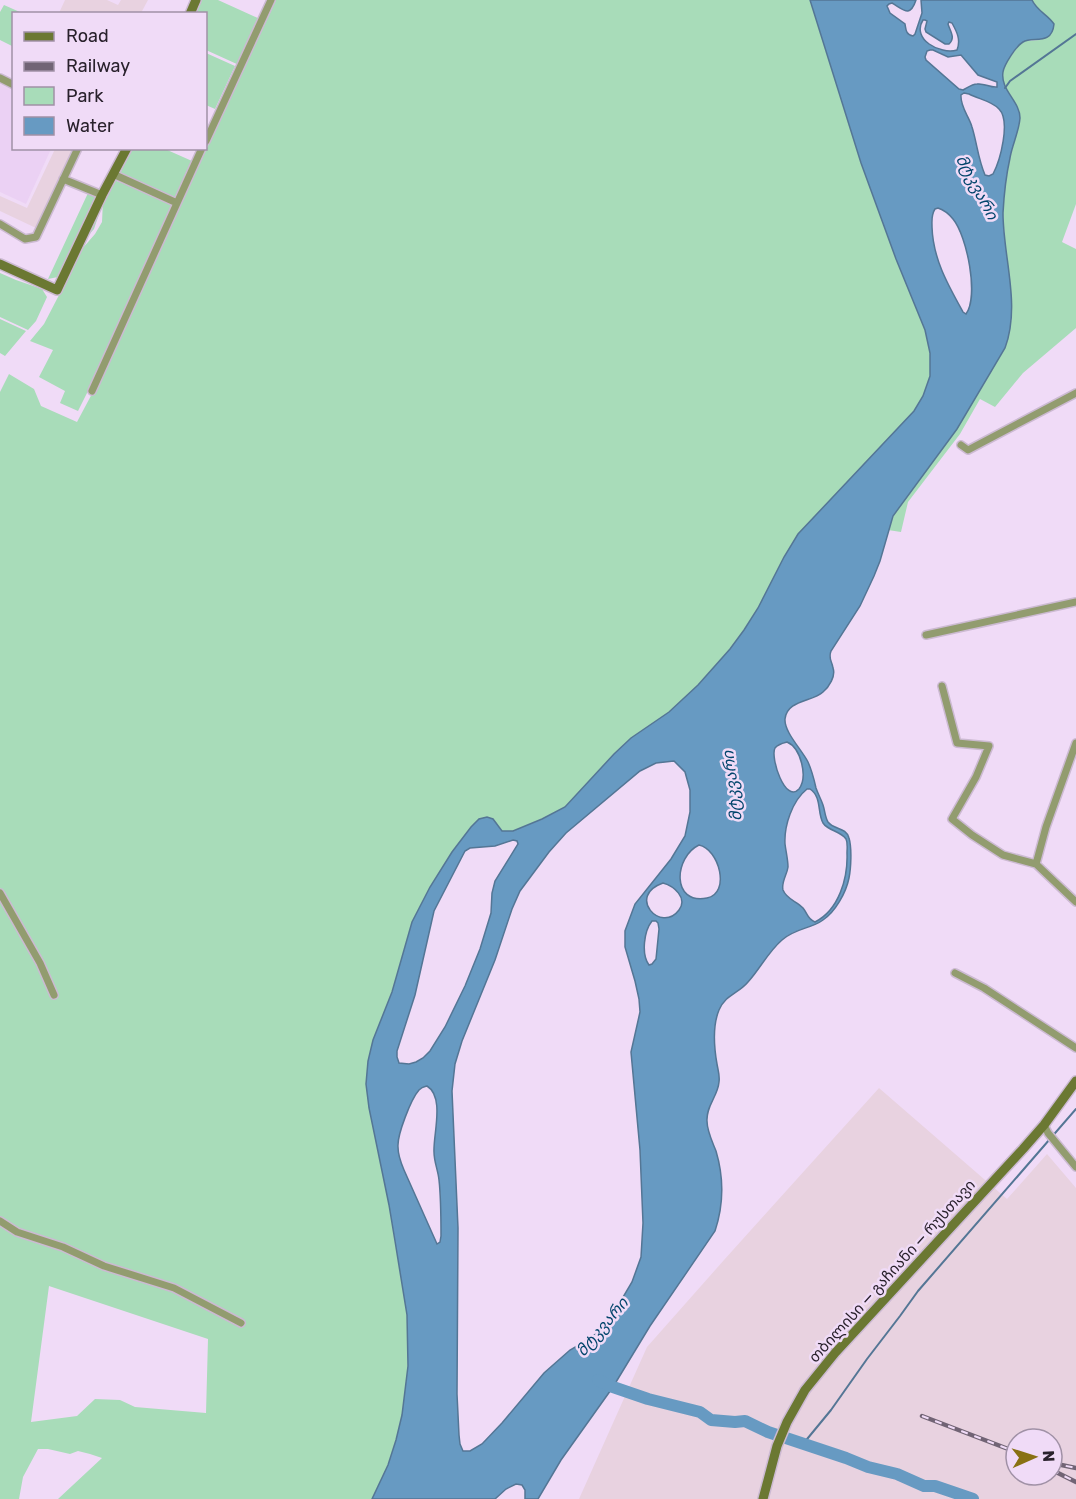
<svg xmlns="http://www.w3.org/2000/svg" width="1076" height="1499" viewBox="0 0 1076 1499" font-family="Rubik,'Noto Sans Georgian',sans-serif">
	<style>
		.built { fill: #ebd1f4 }
		.industrial { fill: #e8d2e0; fill-rule: evenodd }
		.green { fill: #a8dcb9; fill-rule: evenodd }
		.water { fill: #679ac2; stroke: #547695; stroke-width: 1.5; fill-rule: evenodd }
		.lines { fill: none; stroke-linecap: round; stroke-linejoin: round }
		.stream { stroke: #547695; stroke-width: 2 }
		.river { stroke: #679ac2; stroke-width: 12 }
		.street-casing { stroke: #ccbad2; stroke-width: 10 }
		.secondary-casing { stroke: #ccbad2; stroke-width: 12 }
		.street { stroke: #929c6f; stroke-width: 7 }
		.secondary { stroke: #6b7832; stroke-width: 9 }
		.rail-casing { stroke: #716475; stroke-width: 4.5 }
		.rail { stroke: #f0dbf7; stroke-width: 2; stroke-dasharray: 7; stroke-linecap: butt }
		.labels { text-anchor: middle; dominant-baseline: central; stroke-width: 5; stroke-linejoin: round; paint-order: stroke }
		.street-label { font-size: 15px; fill: #29212c; stroke: #f0dbf7 }
		.water-label { font-size: 16px; font-style: italic; fill: #01446b; stroke: #f0dbf7 }
	</style>
	<rect width="100%" height="100%" fill="#f0dbf7"/>
	<path class="built" d="M0,84L13,90L14,148L51,149L26,204L0,192Z"/>
	<path class="industrial" d="M65,0H107L118,5L121,0H148L141,13H59Z
		M55,149H73L36,228L0,211V196L27,208Z
		M879,1088L1007,1199L1047,1154L1076,1188V1499H579L647,1347L724,1260ZM1016,1439H1052V1475H1016Z"/>
	<path class="green" d="M197,0H218L260,19L239,65L206,50V14H191Z
		M276,0H810L861,163L896,259L925,330L930,353V376L923,396L914,411L798,534L784,557L758,608L744,630L730,649L698,685L669,712L631,738L614,754L565,807L542,819L513,831H502L498,825L471,827L430,887L412,922L392,992L373,1040L368,1061L366,1084L389,1205L407,1315L408,1366L402,1415L396,1440L388,1465L372,1499H58L102,1458L90,1454L78,1451L70,1454L48,1449H38L23,1477L19,1499H0V392L9,374L34,389L41,406L77,422L94,390ZM49,1286L208,1339L206,1413L135,1407L120,1400L95,1399L77,1416L31,1422Z
		M1032,0H1076V204L1062,242L1076,249V328L1023,373L995,407L980,399L960,434L908,502L901,532L888,530L893,516L900,505L957,429L1005,348L1012,317L1005,241L1003,213L1005,186L1010,158L1018,128L1003,82L1002,74L1004,66L1018,46L1024,41L1040,40L1051,34Z
		M4,5L22,13L14,14V43L12,46L0,40V12Z
		M206,53L235,66L215,109L206,105Z
		M131,149H165L192,161L177,200L145,184L119,176Z
		M114,180L138,189L176,201L93,381L78,411L60,403L65,391L39,377L53,350L30,341L44,324L72,270L75,257L95,234L102,222L103,200Z
		M88,193L97,197L99,214L94,229L73,253L63,276L48,279Z
		M0,273L16,280L42,289L47,297L36,321L28,330L0,317Z
		M0,319L26,331L5,356L0,353Z"/>
	<path class="water" d="M810,0H916C910,18 904,10 892,3L889,4L887,6L890,13L905,24C906,30 906,35 913,36L915,34L922,13L921,0H1032C1037,11 1047,14 1054,24C1052,46 1033,36 1023,42C1016,46 1004,65 1003,72C1000,90 1020,101 1020,118C1019,132 1012,145 1010,158C1006,176 1004,194 1003,213C1003,257 1021,305 1005,348L957,429L893,516L880,561L874,576L860,606L831,651C828,659 832,661 833,668C836,676 829,687 823,692C812,702 787,700 785,719C784,732 802,750 808,762C812,771 814,779 816,788C818,794 821,799 823,805C825,811 825,817 828,822C834,830 846,827 849,838C852,848 851,868 849,878C846,893 835,912 823,920C811,929 795,928 782,940C768,952 760,969 748,982C738,994 726,994 719,1010C712,1027 714,1047 717,1064C718,1070 720,1076 719,1082C718,1096 706,1106 707,1121C707,1131 712,1141 716,1151C724,1178 724,1204 715,1231L650,1326L613,1387L561,1460L538,1499H525V1490L522,1485L516,1484L506,1489L495,1499H372L388,1465L396,1440L402,1415L408,1366L407,1315L395,1241L389,1205L369,1108L366,1084L368,1061L373,1040L392,992L412,922L430,887L452,852L471,827L479,819L487,817L493,819L502,831H513L542,819L565,807L614,754L631,738L669,712L698,685L730,649L744,630L758,608L784,557L798,534L914,411L923,396L930,376V353L925,330L896,259L861,163ZM923,20H925L927,21L925,29L926,32L945,44H949C956,38 950,31 948,24L949,22L952,23C957,32 961,40 957,50C940,55 911,39 923,20ZM930,50H933L948,57L961,55L978,75L997,82V87C990,88 985,83 977,84C972,84 967,88 963,90L959,89L926,60L925,57L927,51ZM964,93L969,94C978,99 992,101 999,109C1011,121 1000,161 993,174L989,176L985,175C978,159 977,143 972,127C969,116 960,107 961,95ZM938,208C944,210 949,214 953,219C967,236 979,296 966,314L963,312C948,285 933,259 932,227C932,220 931,215 935,209ZM787,742C801,748 808,777 799,789C785,804 770,757 775,748C778,744 783,743 787,742ZM674,761L685,772L690,790V812L685,836L671,859L635,904L625,931V947L635,981L639,999L640,1012L631,1052L640,1150L643,1223L641,1257L632,1282L609,1321L597,1333L584,1342L570,1350L544,1373L502,1423L482,1444L470,1451H463L460,1444L459,1435L457,1394L458,1228L452,1091L455,1064L462,1041L495,960L512,909L520,891L549,852L566,833L640,771L656,763ZM807,789H810C822,797 817,812 823,823C828,831 841,831 846,839C848,843 847,849 847,853C848,878 839,910 815,922C807,919 808,914 803,908C797,901 787,900 783,890C781,882 787,875 788,867C788,860 786,852 785,844C784,826 792,801 807,789ZM513,840L517,841L518,844L495,881L492,893L491,913L480,949L465,986L445,1027L430,1051L423,1058L416,1062L409,1064L399,1063L397,1057V1051L415,995L434,911L465,851L470,848L495,846ZM699,845C719,849 731,893 707,898C671,905 674,857 699,845ZM663,883C674,886 688,898 679,910C661,934 626,896 663,883ZM652,921H656L658,923L659,929L656,959L652,964L649,965C641,954 644,931 652,921ZM427,1086C445,1097 433,1135 434,1152C434,1162 438,1170 439,1180C441,1198 441,1217 441,1236L440,1242L437,1244L404,1170C401,1163 398,1155 398,1147C397,1135 411,1099 419,1090C422,1087 423,1087 427,1086Z"/>
	<g class="lines">
		<path class="stream" d="M1005,88L1010,81L1076,34
			M803,1444L831,1410L867,1359L900,1316L918,1291L1076,1109"/>
		<path class="river" d="M598,1380L613,1387L648,1399L700,1412L711,1420L735,1422L745,1421L768,1432L846,1458L868,1467L897,1474L924,1486H935L973,1499"/>
		<g class="street-casing">
			<path id="street" d="M0,78L14,85
				M206,141L271,0
				M113,174L177,203
				M63,179L102,195
				M0,224L25,239L36,237L78,148
				M92,391L202,148
				M961,445L968,450L1076,393
				M926,635L1076,602
				M942,686L957,743L989,746L976,777L952,819L972,835L1003,855L1036,864L1076,902
				M1036,864L1046,827L1076,743
				M0,893L40,963L54,995
				M955,973L984,988L1076,1048
				M1044,1125L1048,1133L1076,1167
				M0,1221L17,1232L63,1247L104,1266L174,1288L241,1323"/>
		</g>
		<g class="secondary-casing">
			<path id="secondary" d="M190,14L196,0
				M0,264L57,290L102,195L127,148
				M763,1499L777,1446L787,1422L805,1390L835,1353L1023,1149L1044,1125L1076,1081"/>
		</g>
		<use href="#street" class="street"/>
		<use href="#secondary" class="secondary"/>
		<g class="rail-casing">
			<path id="rail" d="M922,1416L1016,1452
				M1052,1463L1076,1468
				M1052,1470L1076,1482"/>
		</g>
		<use href="#rail" class="rail"/>
	</g>
	<g class="labels">
		<g class="street-label">
			<text transform="translate(892 1271) rotate(-48)">თბილისი — გაჩიანი — რუსთავი</text>
		</g>
		<g class="water-label">
			<text transform="translate(977 187) rotate(62)">მტკვარი</text>
			<text transform="translate(732 786) rotate(-97)">მტკვარი</text>
			<text transform="translate(602 1327) rotate(-50)">მტკვარი</text>
		</g>
	</g>
	<rect x="12" y="12" width="195" height="138" fill="#f0dbf7" stroke="#a091a6" stroke-width="1.5"/>
	<rect x="24" y="32" width="30" height="9" fill="#6b7832" stroke="#a091a6" stroke-width="1.5"/>
	<text x="66" y="42" font-size="18" fill="#29212c">Road</text>
	<rect x="24" y="62" width="30" height="9" fill="#716475" stroke="#a091a6" stroke-width="1.5"/>
	<text x="66" y="72" font-size="18" fill="#29212c">Railway</text>
	<rect x="24" y="87" width="30" height="18" fill="#a8dcb9" stroke="#a091a6" stroke-width="1.5"/>
	<text x="66" y="102" font-size="18" fill="#29212c">Park</text>
	<rect x="24" y="117" width="30" height="18" fill="#679ac2" stroke="#a091a6" stroke-width="1.5"/>
	<text x="66" y="132" font-size="18" fill="#29212c">Water</text>
	<g transform="translate(1034 1457) rotate(87)"><circle r="28" fill="#f0dbf7" stroke="#a091a6" stroke-width="1.5"/>
	<path d="M0-4.5L10 22L0 15L-10 22Z" fill="#897113"/>
	<text y="-9" font-size="16" font-weight="bold" text-anchor="middle" fill="#29212c">N</text>
	</g>
</svg>
